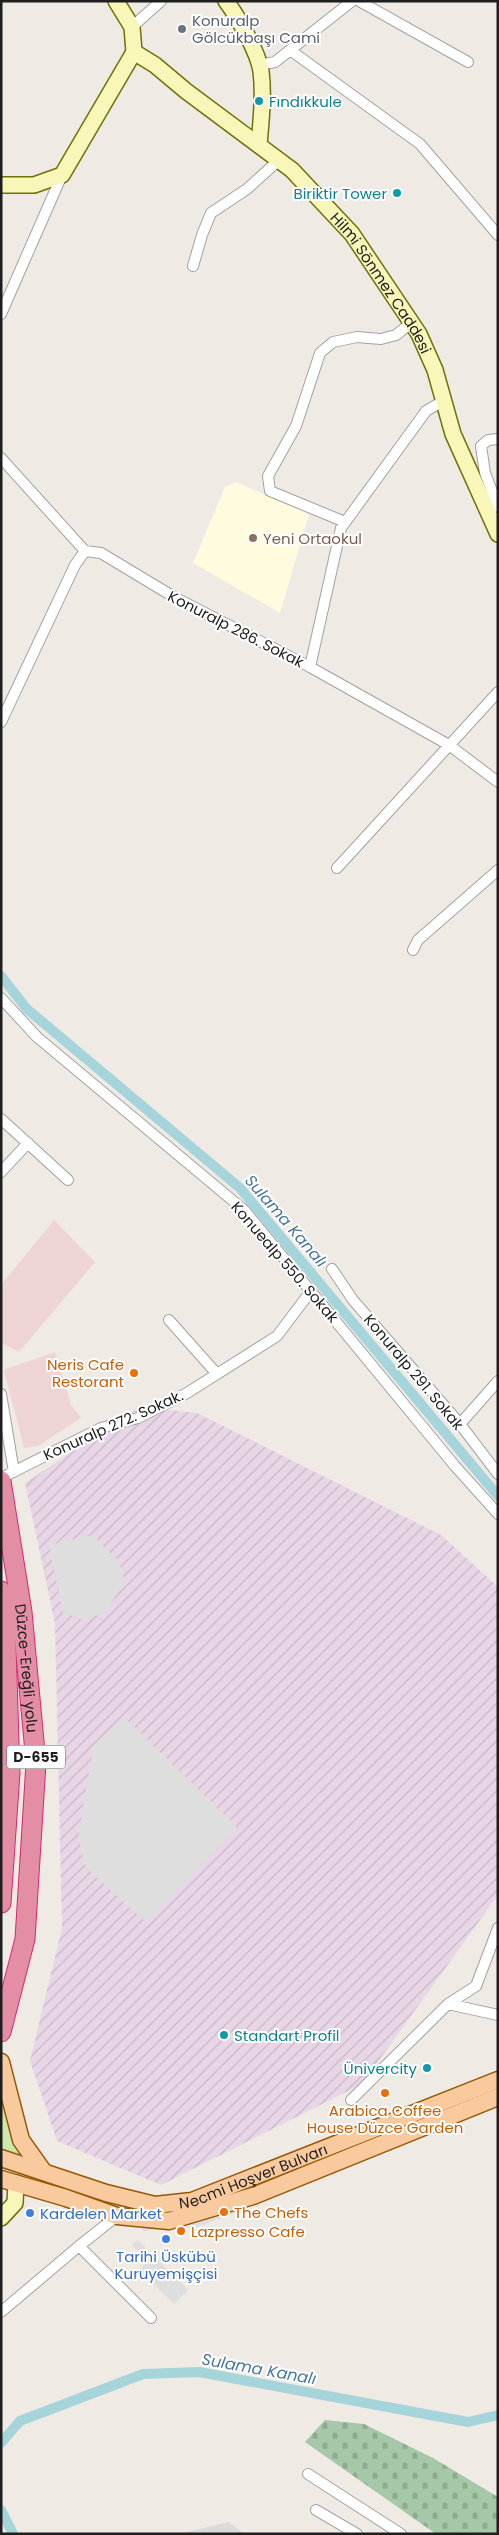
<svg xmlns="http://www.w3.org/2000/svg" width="499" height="2535" viewBox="0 0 499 2535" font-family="Poppins,sans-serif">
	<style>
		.residential { fill: #dcdbdb }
		.commercial { fill: #efd4d5 }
		.industrial { fill: url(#industrial-furrows) }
		.education { fill: #fefbde }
		.grass { fill: #cee8ab }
		.cemetery { fill: url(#cemetery-stones) }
		.parking { fill: #dedede }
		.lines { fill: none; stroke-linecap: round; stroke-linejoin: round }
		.canal { stroke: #a5d4db; stroke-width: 10 }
		.street-casing { stroke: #a2a2a2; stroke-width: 12 }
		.secondary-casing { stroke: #6f7208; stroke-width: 18 }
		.primary-casing { stroke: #945804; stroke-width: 19 }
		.highway-casing { stroke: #d52972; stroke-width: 21 }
		.street { stroke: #fff; stroke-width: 10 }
		.secondary { stroke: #f8f6b9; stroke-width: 15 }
		.primary { stroke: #f9ca9e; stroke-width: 16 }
		.highway { stroke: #e48ea5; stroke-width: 19 }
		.worship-dot { fill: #6b7280; stroke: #fff; stroke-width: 2 }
		.culture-dot { fill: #0f9aa8; stroke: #fff; stroke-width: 2 }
		.education-dot { fill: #8d6e63; stroke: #fff; stroke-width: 2 }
		.food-dot { fill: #e8710a; stroke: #fff; stroke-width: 2 }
		.shop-dot { fill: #3f7fe0; stroke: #fff; stroke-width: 2 }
		.labels { text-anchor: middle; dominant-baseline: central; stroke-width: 4; stroke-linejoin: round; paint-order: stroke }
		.shield { fill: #fff; stroke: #626262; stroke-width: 1 }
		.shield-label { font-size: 14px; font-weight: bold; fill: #1e1e1e }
		.worship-label { font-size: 15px; fill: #5b616d; stroke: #fff; text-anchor: start }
		.culture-label { font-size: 15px; fill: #0d838f; stroke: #fff; text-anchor: start }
		.street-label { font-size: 15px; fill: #1e1e1e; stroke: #fff }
		.education-label { font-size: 15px; fill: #785e54; stroke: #fff; text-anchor: start }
		.food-label { font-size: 15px; fill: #c56008; stroke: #fff; text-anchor: start }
		.shop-label { font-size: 15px; fill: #366cbe; stroke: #fff; text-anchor: start }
		.water-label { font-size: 16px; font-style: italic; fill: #47789c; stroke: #fff }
	</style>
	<defs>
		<pattern id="industrial-furrows" width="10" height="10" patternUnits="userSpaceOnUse" patternTransform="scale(1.25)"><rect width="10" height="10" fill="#e8d6e6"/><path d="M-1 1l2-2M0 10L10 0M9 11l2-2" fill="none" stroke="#c7b7c5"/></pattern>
		<pattern id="cemetery-stones" width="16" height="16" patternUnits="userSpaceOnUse" patternTransform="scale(1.25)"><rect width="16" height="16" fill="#a6c7a8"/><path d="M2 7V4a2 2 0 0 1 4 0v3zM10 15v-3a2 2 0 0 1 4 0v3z" fill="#8eaa90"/></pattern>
	</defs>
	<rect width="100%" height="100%" fill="#efeae4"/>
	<path class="residential" d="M228,2522L245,2534H179Z"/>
	<path class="commercial" d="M54,1220L95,1262L19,1352L1,1343V1285Z
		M55,1352L71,1405L81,1418L38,1446L24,1448L4,1370Z"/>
	<path class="industrial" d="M139,1407L197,1413L441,1535L498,1587V1895L362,2084L161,2185L57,2141L30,2061L62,1928L55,1623L25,1483Z"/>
	<path class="education" d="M236,482L309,514L280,613L193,563L225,487Z"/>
	<path class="grass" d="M1,2086L27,2157L1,2151Z"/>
	<path class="cemetery" d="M325,2420L364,2424L433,2458L498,2497V2534H436L305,2442Z"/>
	<path class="parking" d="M92,1535L119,1562L125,1582L104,1613L85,1620L63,1613L49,1545Z
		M125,1718L238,1828L146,1922L86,1868L78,1838L93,1748Z
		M246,2200L250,2207L197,2227L142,2231L144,2224Z
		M138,2240L188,2290L174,2304L139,2270L148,2261L132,2245Z"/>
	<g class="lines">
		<path class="canal" d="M1,976L27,1009L240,1188L498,1496
			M1,2443L20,2421L143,2374L199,2372L468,2422L498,2415
			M1,2510L13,2534"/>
		<g class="street-casing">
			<path id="street" d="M359,1L468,62
				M132,27L161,1
				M290,50L420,144L498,235
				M259,65L275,62L352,1
				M193,266L202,235L211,213L247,189L279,160
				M1,314L62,175
				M498,439L488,440L481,446L485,473L498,507
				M1,458L85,551
				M345,522L270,491L268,476L296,426L320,353L333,342L357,337L381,339L396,335L411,323
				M310,667L449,745L498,782
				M1,722L75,565L85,551L101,553L174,597L310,667L341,528L426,411L443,401
				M337,868L498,692
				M413,950L418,940L498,870
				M1,998L37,1037L244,1210L455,1466L498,1514
				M1,1119L68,1180
				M1,1172L28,1143
				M332,1269L353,1300L460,1424L498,1474
				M169,1320L217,1374
				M1,1394L14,1472
				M460,1424L498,1381
				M1,1478L101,1428L138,1418L187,1393L277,1336L311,1291
				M448,2004L498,2015
				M351,2100L448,2004L476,1986L498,1928
				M79,2246L117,2216
				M1,2312L79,2246L151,2318
				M308,2474L401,2534
				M316,2510L357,2534"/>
		</g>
		<g class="secondary-casing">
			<g id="secondary">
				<path d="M116,1L132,27L134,52"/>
				<path d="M226,1C238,17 258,52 261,71C264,95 261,121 259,145"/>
				<path id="s1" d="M134,52L155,65L186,91L292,170L352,234L419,334L435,370L453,434L498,534"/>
				<path d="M1,185H34L62,175L134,52"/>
				<path d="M1,2218L15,2203L16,2183"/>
			</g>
		</g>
		<g class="primary-casing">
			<g id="primary">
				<path d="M1,2062L21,2140L43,2171"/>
				<path id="s2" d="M1,2158L106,2193L155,2205L192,2201L498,2080"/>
				<path d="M1,2179L66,2198L117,2216L169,2221L253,2196L498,2097"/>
			</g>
		</g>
		<g class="highway-casing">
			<g id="highway">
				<path id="s3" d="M1,1481L22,1612L36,1763L25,1939L1,2032"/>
				<path d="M1,1591L5,1614L10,1773L1,1903"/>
			</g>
		</g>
		<use href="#street" class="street"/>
		<use href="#secondary" class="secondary"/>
		<use href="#primary" class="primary"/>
		<use href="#highway" class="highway"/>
	</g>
	<circle class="worship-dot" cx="182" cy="29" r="5"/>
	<g class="culture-dot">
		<circle cx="259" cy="101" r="5"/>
		<circle cx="397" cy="193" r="5"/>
		<circle cx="224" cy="2035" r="5"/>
		<circle cx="427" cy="2068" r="5"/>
	</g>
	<circle class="education-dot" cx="253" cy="538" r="5"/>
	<g class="food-dot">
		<circle cx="134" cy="1373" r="5"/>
		<circle cx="385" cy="2093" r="5"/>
		<circle cx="224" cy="2212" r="5"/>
		<circle cx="181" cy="2231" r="5"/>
	</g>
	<g class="shop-dot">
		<circle cx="30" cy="2213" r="5"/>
		<circle cx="166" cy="2239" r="5"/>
	</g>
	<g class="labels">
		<rect class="shield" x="7" y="1745.5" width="58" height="23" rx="4"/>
		<g class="shield-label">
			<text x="36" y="1757">D-655</text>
		</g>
		<g class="worship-label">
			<text x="192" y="20">Konuralp<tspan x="192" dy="17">Gölcükbaşı Cami</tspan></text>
		</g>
		<g class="culture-label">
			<text x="269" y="101">Fındıkkule</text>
			<text x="387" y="193" text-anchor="end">Biriktir Tower</text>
			<text x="234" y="2035">Standart Profil</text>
			<text x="417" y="2068" text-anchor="end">Ünivercity</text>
		</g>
		<g class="street-label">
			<text stroke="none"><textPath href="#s1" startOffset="342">Hilmi Sönmez Caddesi</textPath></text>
			<text transform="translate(236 629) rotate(27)">Konuralp 286. Sokak</text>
			<text transform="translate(285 1262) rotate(49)">Konuealp 550. Sokak</text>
			<text transform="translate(414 1372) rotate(50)">Konuralp 291. Sokak</text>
			<text transform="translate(113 1425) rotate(-24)">Konuralp 272. Sokak.</text>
			<text stroke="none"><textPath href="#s3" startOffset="189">Düzce-Ereğli yolu</textPath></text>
			<text stroke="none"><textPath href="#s2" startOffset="264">Necmi Hoşver Bulvarı</textPath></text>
		</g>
		<g class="education-label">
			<text x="263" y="538">Yeni Ortaokul</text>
		</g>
		<g class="food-label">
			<text x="124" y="1364" text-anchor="end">Neris Cafe<tspan x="124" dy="17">Restorant</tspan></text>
			<text x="385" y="2110" text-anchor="middle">Arabica Coffee<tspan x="385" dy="17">House Düzce Garden</tspan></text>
			<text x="234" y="2212">The Chefs</text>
			<text x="191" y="2231">Lazpresso Cafe</text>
		</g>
		<g class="shop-label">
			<text x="40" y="2213">Kardelen Market</text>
			<text x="166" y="2256" text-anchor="middle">Tarihi Üskübü<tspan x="166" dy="17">Kuruyemişçisi</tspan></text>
		</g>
		<g class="water-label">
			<text transform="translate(286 1221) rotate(49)">Sulama Kanalı</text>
			<text transform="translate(259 2369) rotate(10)">Sulama Kanalı</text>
		</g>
	</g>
	<rect width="499" height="2535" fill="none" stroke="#1e1e1e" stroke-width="5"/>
</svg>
